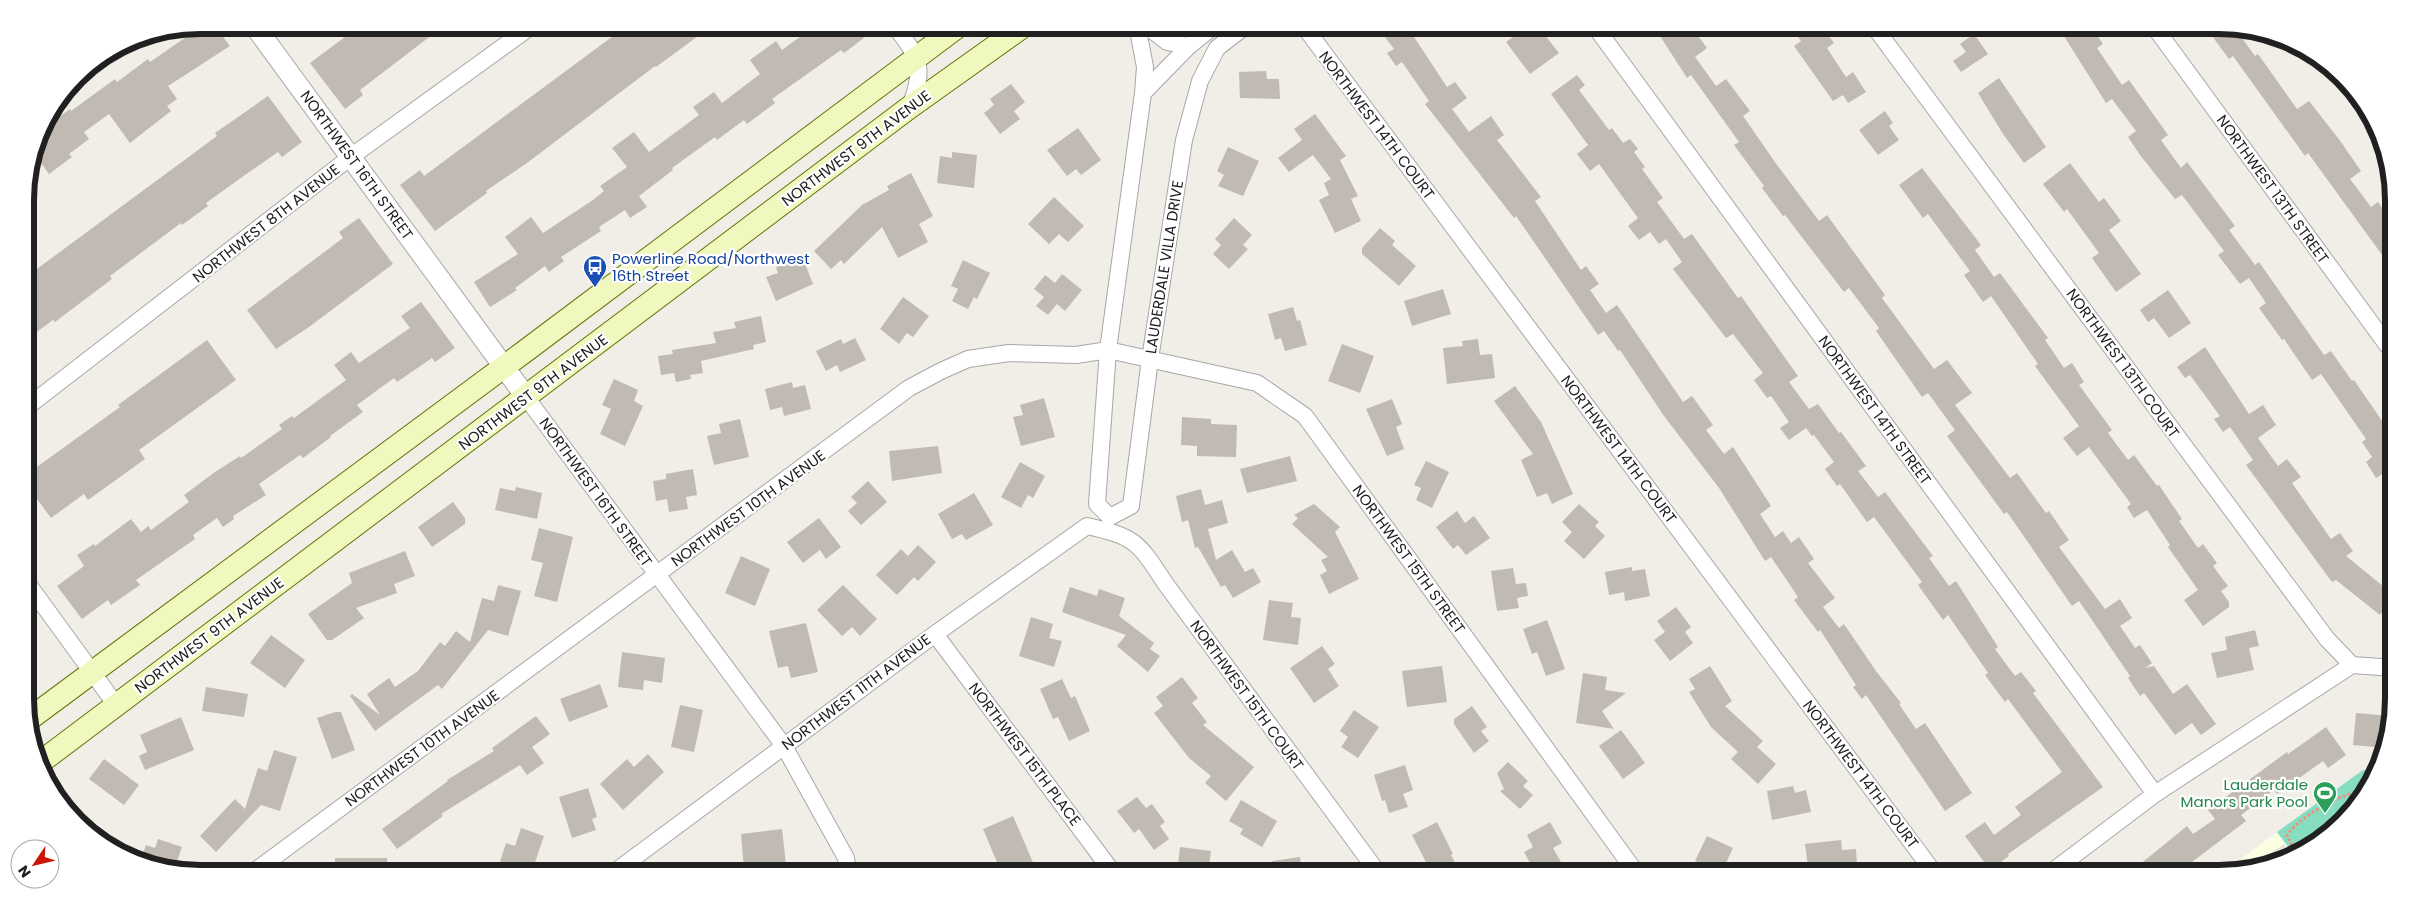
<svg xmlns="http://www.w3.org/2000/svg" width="2419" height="899" viewBox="0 0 2419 899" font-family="Poppins,sans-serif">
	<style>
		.education { fill: #fcfee2 }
		.pitch { fill: #87ddc2 }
		.parking { fill: #e4e4e4 }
		.building { fill: #c1bab3 }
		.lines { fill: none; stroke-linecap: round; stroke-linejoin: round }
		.minor-casing { stroke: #a7a7a7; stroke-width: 18 }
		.tertiary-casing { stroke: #a7a7a7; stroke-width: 22 }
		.secondary-casing { stroke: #627608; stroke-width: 24 }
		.path { stroke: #f68a72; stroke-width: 3; stroke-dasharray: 2.5 2.5; stroke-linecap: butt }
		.minor { stroke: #fff; stroke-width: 16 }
		.tertiary { stroke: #fff; stroke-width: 20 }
		.secondary { stroke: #f1f8bd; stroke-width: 22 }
		.labels { text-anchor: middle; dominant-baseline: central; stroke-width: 4.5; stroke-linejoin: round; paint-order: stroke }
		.street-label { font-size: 15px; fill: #202020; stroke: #fff }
		.transit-label { font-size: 15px; fill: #164399; stroke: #fff; text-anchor: start }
		.leisure-label { font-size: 15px; fill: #27864d; stroke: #fff; text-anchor: end }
		.rim { fill: none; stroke: #202020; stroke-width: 6 }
	</style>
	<rect width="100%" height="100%" fill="#f0eee7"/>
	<path class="education" d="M2277,832L2295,856L2286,861L2221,874Z"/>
	<path class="pitch" d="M2363,770H2377L2364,796L2326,838L2295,856L2277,832Z"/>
	<path class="parking" d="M2284,844L2293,856L2286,861L2248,869Z"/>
	<path class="building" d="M200,25H214L230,46L168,86L177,99L167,106L171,111L130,143L109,114L84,132L89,139L69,154L72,157L49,174L41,163L30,171L41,130L70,109L71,111L115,79L117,82L148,59L150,62L189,35L184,28Z
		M361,25H445L360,90L363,95L345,109L310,63Z
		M628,25H713L656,67L655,66L527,163L486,191L487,193L435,231L400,185L420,170L424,176Z
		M816,25H855L864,38L844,53L841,50L772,99L775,103L747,124L744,120L717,140L715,137L672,168L673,170L639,196L647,207L630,218L625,210L599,227L601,231L561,257L564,261L549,272L545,266L515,288L517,290L490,307L474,282L518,254L505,237L531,217L543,233L593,200L604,191L600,186L627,167L612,148L634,132L649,152L699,115L693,107L714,92L722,103L760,74L750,60L776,41L782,50Z
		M1376,25H1406L1447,87L1455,82L1467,98L1452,109L1469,132L1491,116L1504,135L1497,140L1541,197L1535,201L1581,270L1586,266L1599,284L1590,290L1606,313L1617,305L1683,402L1692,396L1713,425L1706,430L1724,454L1733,447L1771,506L1760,514L1775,537L1783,531L1791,543L1799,537L1814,559L1808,563L1835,598L1823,607L1839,628L1844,624L1876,671L1901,703L1899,704L1916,729L1925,723L1972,793L1945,811L1866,695L1862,699L1853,687L1856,685L1820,630L1818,632L1794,600L1798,597L1771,557L1765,561L1719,488L1664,416L1620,350L1618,351L1604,331L1598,335L1516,216L1514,218L1425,104L1429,101L1402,62L1396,66L1387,53L1394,49Z
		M1529,25H1537L1559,53L1530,74L1506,42Z
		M1653,25H1690L1707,48L1695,57L1716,86L1726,79L1750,111L1743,116L1777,165L1819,221L1827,215L1885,295L1882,298L1934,369L1947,360L1972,393L1955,405L2010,478L2017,473L2046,513L2049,511L2069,540L2059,547L2105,609L2120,599L2132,618L2120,626L2135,648L2140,645L2152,663L2145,668L2154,666L2173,694L2187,684L2216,724L2201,735L2192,723L2175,735L2144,693L2140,696L2128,678L2130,676L2079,601L2072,606L2007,512L2004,514L1947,436L1955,430L1928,393L1922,397L1876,331L1879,328L1849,288L1844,292L1785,215L1783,216L1762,188L1764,186L1734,145L1739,142L1691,75L1687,78Z
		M1789,25H1821L1834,43L1827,48L1846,77L1853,72L1866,92L1848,103L1843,95L1833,101L1794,46L1801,41Z
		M2057,25H2090L2103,44L2097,48L2122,85L2129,80L2168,135L2161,140L2181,168L2187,162L2235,226L2229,230L2255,265L2259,262L2324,355L2331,351L2352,381L2354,380L2393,437V486L2384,473L2376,478L2366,462L2372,457L2362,442L2366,439L2321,374L2312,380L2284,339L2282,340L2259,308L2266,303L2249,278L2240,284L2218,255L2224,251L2182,195L2175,199L2140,155L2128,137L2136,131L2112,99L2106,103Z
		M2204,25L2234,27L2255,56L2258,54L2297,109L2309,101L2341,142L2361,171L2350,179L2371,207L2378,202L2393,223V270L2308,153L2305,156L2233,56L2229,59Z
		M1974,34L1988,54L1961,72L1953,61L1966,52L1960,44Z
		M1266,71L1267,79H1279L1280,99L1240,98L1239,72Z
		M1577,75L1585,85L1579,90L1609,130L1612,128L1623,143L1630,139L1638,149L1634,152L1645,167L1642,169L1663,198L1657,202L1684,239L1692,234L1738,298L1741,296L1798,376L1789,382L1809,409L1818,404L1839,433L1841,432L1866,466L1858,471L1878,497L1885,492L1933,556L1929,558L1949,586L1956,581L1998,647L1995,649L2015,676L2021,672L2036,691L2033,693L2103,787L2008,854L2009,856L1990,870L1965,836L1985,822L1994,835L2021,815L2015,807L2062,772L2008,699L2005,702L1985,675L1988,673L1948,615L1943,620L1918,585L1922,582L1874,517L1867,522L1840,484L1837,486L1825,469L1834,462L1814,435L1812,436L1806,428L1789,440L1780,428L1789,422L1771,396L1767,398L1754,380L1763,373L1733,334L1726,338L1673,269L1682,262L1666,239L1659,244L1650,232L1639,240L1628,226L1638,218L1622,196L1599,164L1590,171L1577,154L1588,145L1551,94Z
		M1999,78L2046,147L2024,163L2003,134L1978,93Z
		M1011,84L1025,102L1014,111L1020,119L1000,134L984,113L994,105L990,99Z
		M268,96L302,142L282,157L278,152L245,175L206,203L208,206L182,225L181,223L110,276L112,279L55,322L53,320L26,340V277L217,136L215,133Z
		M1885,111L1893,123L1889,126L1899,140L1878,155L1859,130Z
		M1315,114L1346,156L1340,160L1358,196L1351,199L1361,221L1335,233L1319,200L1329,195L1324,183L1331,179L1313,155L1289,172L1278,158L1302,140L1294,129Z
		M1078,128L1101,160L1081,175L1076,169L1067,176L1047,150Z
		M1228,147L1259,161L1243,196L1218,186L1224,175L1217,171Z
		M952,152L977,155L974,188L937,183L940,156L952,158Z
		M2070,163L2099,202L2104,198L2121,221L2109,230L2141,274L2116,292L2092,258L2099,253L2067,209L2064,212L2043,184Z
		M1922,168L1981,245L1975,250L1994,277L2000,273L2048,338L2045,340L2064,368L2072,363L2084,382L2079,385L2112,430L2108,433L2128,460L2134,455L2157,486L2159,485L2182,519L2179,521L2198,548L2203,544L2217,563L2213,566L2228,586L2221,591L2229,602V607L2203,626L2184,600L2198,590L2168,547L2170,545L2147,510L2134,518L2127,507L2131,504L2089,447L2077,456L2063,438L2079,426L2035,366L2038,364L1991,296L1983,302L1964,275L1970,271L1928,214L1923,218L1899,185Z
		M911,173L933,216L919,224L928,242L898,258L882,227L844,264L841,260L831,269L814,251L862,205L889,190L887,186Z
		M1054,197L1084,226L1068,242L1059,234L1049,244L1028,224Z
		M359,218L393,264L309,327L276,349L247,310L343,238L339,232Z
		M1234,218L1252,235L1243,245L1248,249L1229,269L1213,254L1221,245L1215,239Z
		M1380,228L1395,241L1392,245L1416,266L1399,286L1362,254V248Z
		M802,256L813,284L776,301L766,277L778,273L776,267Z
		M963,260L990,273L977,299L974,297L968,309L952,301L958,289L951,286Z
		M1062,274L1082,290L1065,311L1057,304L1048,315L1036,306L1044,297L1034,289L1045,275L1055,283Z
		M1443,289L1451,314L1412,326L1404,301Z
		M2168,290L2191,323L2169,338L2154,318L2148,322L2140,310Z
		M903,297L929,316L913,337L907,333L899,344L880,329Z
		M421,302L455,348L435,362L432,358L397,382L394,378L357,405L363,412L330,436L331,437L303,458L300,455L259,484L266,495L233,516L234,519L223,527L217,518L193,535L195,539L136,580L140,585L111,605L108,600L82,619L57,586L84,566L77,555L94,544L95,546L131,519L141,532L148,526L151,530L189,502L184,495L215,472L240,456L241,458L282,429L279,425L292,416L294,418L346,380L334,365L351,352L359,363L410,328L401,316Z
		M1293,307L1297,321L1300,320L1307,345L1285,351L1281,338L1275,340L1268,314Z
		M761,316L766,342L753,345L754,349L701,361L703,373L690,375L691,379L676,382L674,373L661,375L658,356L673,354L672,350L716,343L713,332L736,328L734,322Z
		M855,338L866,360L840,372L837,365L826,371L816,351L841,339L843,344Z
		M1478,339L1480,355L1492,354L1495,378L1447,384L1443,348L1463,346L1462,341Z
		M207,340L236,380L139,450L145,459L88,500L84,494L51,518L34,495L27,501V474L120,407L118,405Z
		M1342,344L1374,356L1360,393L1328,381Z
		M2205,347L2249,414L2263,405L2276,425L2258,438L2278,466L2287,459L2301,477L2292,483L2331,539L2340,533L2353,551L2346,556L2394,595V598L2380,615L2336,580L2332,582L2246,465L2253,460L2230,427L2223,432L2214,419L2220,416L2190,375L2185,378L2177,367Z
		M614,379L638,390L634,401L643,406L625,446L600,434L611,409L602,405Z
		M792,382L793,388L805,385L811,409L784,416L782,407L770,410L765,389Z
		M1515,386L1541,422L1573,494L1552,504L1547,493L1537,497L1521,460L1533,454L1494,401Z
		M1044,398L1055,437L1021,446L1013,417L1023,415L1020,405Z
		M1392,399L1402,424L1396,427L1404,449L1387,456L1366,409Z
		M1182,417L1211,419V424L1237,425L1236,457L1197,456V446L1181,445Z
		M740,419L749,457L714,465L707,436L721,433L719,424Z
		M938,446L942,473L892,481L889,451Z
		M1290,456L1297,481L1247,493L1240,469Z
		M1426,461L1449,472L1432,508L1416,500L1421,488L1414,485Z
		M1020,462L1045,476L1033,498L1028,495L1021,508L1001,497Z
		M693,469L697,495L686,497L688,509L669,512L667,499L656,501L653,481L666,479V474Z
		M868,481L887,502L861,525L848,511L857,503L851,497Z
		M516,487L542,493L537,519L495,510L500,488L515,491Z
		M1201,489L1205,505L1222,500L1228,523L1208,529L1216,560L1232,550L1245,572L1253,568L1261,582L1233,598L1225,585L1221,587L1198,547L1195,548L1188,520L1182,522L1176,496Z
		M974,493L993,525L966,540L962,534L952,539L938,514Z
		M453,502L465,518V524L432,547L418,527Z
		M1314,504L1340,527L1335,532L1359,579L1329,594L1320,575L1327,571L1321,560L1328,557L1292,524L1298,518L1294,515Z
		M1579,504L1599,522L1595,526L1605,536L1584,559L1564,541L1572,532L1562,522Z
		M1457,511L1465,523L1474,516L1490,538L1466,555L1458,545L1453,549L1436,527Z
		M819,518L841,547L826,559L820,550L803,563L787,542Z
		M539,528L573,537L557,602L534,596L543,563L531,560Z
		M918,545L936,562L918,581L914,577L897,595L876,575L901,549L908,556Z
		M405,551L415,576L394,584L397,593L356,608L364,618L332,640H327L308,614L352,583L349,573Z
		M741,556L770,569L755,606L725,593Z
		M1632,567V571L1645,569L1650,596L1625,601L1624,592L1609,595L1605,572Z
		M1513,568L1516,584L1526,583L1528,596L1517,598L1519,608L1497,611L1491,571Z
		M498,585L521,591L508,636L488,630L442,689L438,685L375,731L350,696L352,694L380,715L367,694L389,678L395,687L418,671L440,642L445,646L456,631L470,642L482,598L494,601Z
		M843,585L877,619L860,636L852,627L842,636L817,610Z
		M1070,587L1097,596L1099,589L1125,598L1119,616L1154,643L1150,649L1160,656L1148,672L1117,646L1126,635L1062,612Z
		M1269,600L1293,603L1291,617L1301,618L1298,645L1263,640Z
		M1676,607L1691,627L1685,632L1693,643L1670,661L1654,640L1665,632L1657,621Z
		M1031,617L1053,624L1049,638L1062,641L1054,667L1019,656Z
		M1547,620L1565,669L1546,676L1537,652L1532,654L1523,629Z
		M806,623L818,672L791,678L788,666L778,668L769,631Z
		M2255,630L2259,646L2249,648L2254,670L2217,678L2211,653L2227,650L2225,637Z
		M271,635L305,660L285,688L250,663Z
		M1322,646L1335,664L1328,669L1339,686L1314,703L1290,668Z
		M622,652L665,658L662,683L644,680L643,690L618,687Z
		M1442,666L1447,702L1407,707L1402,671Z
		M1710,666L1732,701L1725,706L1763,741L1757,747L1776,764L1758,784L1731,759L1738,752L1711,727L1689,692L1695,689L1689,679Z
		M1583,673L1607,677L1605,690L1626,693L1602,711L1614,729L1576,723Z
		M1182,677L1198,698L1192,703L1207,722L1203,725L1254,767L1226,801L1205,783L1211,776L1189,758L1154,713L1163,706L1156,697Z
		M1062,679L1071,698L1075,696L1090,731L1069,741L1058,717L1053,719L1040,689Z
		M600,684L608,707L569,722L560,699Z
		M206,687L248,694L244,717L202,711Z
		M680,705L703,710L694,752L671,747Z
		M1472,706L1487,727L1481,731L1489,741L1474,753L1454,724V719Z
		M1354,710L1379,727L1358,758L1341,747L1348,737L1340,731Z
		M335,712H341L355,750L332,759L317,718Z
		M2356,713L2391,716L2386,748L2353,745Z
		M536,716L550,734L532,747L544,763L527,775L520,765L441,814L443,816L397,849L382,829L448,781L447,780L494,751L492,748Z
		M181,717L194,750L145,770L139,756L147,752L140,735Z
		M2326,727L2346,755L2328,768L2323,761L2277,794L2274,790L2241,815L2246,821L2192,862L2200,874H2128L2187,826L2193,834L2215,819L2208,810L2287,752L2288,754Z
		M1621,730L1645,763L1623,779L1599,746Z
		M274,750L297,757L280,811L261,805L216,852L200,836L235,799L245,809L258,768L267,771Z
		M648,754L664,772L623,810L600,784L627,759L634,767Z
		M104,759L139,785L124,805L89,779Z
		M1508,762L1528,781L1523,786L1533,795L1520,809L1500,791L1504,789L1497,773Z
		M1405,765L1413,790L1403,794L1408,807L1389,813L1385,800L1382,801L1374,775Z
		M1793,786L1795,793L1806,790L1811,812L1772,820L1767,791Z
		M588,788L597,817L592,819L596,830L572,838L559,797Z
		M1137,797L1146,808L1152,804L1165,822L1160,826L1169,839L1154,850L1139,829L1134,833L1117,811Z
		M1241,800L1277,821L1262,847L1240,834L1243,829L1229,821Z
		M1013,816L1038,874H1002L983,829Z
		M1437,822L1453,854L1451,855L1461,874H1432L1412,835Z
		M1550,822L1562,843L1553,848L1561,862L1536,874L1524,852L1533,847L1527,835Z
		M521,828L544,836L531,874H496L506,843L515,846Z
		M782,829L786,865L744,869L741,834Z
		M1707,836L1733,848L1721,874H1696L1701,864L1695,861Z
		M158,839L182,847L174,870L140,862L146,845L155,848Z
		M1841,840L1842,850L1856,849L1857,864L1846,866V874H1809L1805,844Z
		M1180,847L1211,851L1208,874H1177Z
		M1300,857L1302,874H1274L1272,861Z
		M335,858H387L388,874H335Z"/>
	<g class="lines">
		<g class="minor-casing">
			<path id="minor" d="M894,25C919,58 926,66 910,107
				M1137,25L1145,67L1143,93L1108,350L1097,504L1110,517L1131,506L1150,359L1184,140L1200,81L1217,48L1247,25
				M1145,25L1167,42L1189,46
				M1303,25L1935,874
				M1594,25L2155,794
				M1873,25L2327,639L2352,665L2394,668
				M2153,25L2393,353
				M1143,93L1189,46L1215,25
				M526,397L784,746L846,858L848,874
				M27,407L352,156L533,25
				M28,584L116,705
				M935,634L1114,874
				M251,874L909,388L941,371L968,359L1009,353L1076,355L1108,350L1257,383L1305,416L1637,874
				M612,874L935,634L1087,526C1136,537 1138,542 1165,583L1379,874
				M2049,874L2155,794L2352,665"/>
		</g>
		<g class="tertiary-casing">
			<path id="tertiary" d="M254,25L526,397"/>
		</g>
		<g class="secondary-casing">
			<path id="secondary" d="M28,720L528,349L960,25
				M42,761L910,107L1025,25"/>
		</g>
		<path class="path" d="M2292,846L2326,837
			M2297,854L2287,836C2293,821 2346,789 2362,793L2364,797"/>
		<use href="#minor" class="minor"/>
		<use href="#tertiary" class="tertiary"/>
		<use href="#secondary" class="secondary"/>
	</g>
	<defs>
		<g id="bus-pin" transform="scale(1.25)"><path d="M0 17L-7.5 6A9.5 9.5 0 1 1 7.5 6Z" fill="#1a4fb4" stroke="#fff"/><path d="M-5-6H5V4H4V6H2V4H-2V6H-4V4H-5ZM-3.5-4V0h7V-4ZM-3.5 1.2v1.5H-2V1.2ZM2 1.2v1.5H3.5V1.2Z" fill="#fff"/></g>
		<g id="stadium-pin" transform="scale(1.25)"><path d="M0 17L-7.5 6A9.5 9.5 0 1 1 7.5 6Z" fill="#2e9e5b" stroke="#fff"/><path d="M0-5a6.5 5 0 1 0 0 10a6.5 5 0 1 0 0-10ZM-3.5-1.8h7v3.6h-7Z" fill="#fff"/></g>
	</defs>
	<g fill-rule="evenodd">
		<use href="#bus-pin" x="595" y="267"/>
		<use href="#stadium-pin" x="2325" y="793"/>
	</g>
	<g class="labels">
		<g class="street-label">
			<text transform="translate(1377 125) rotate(53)">NORTHWEST 14TH COURT</text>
			<text transform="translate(856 148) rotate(-37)">NORTHWEST 9TH AVENUE</text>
			<text transform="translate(357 165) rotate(54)">NORTHWEST 16TH STREET</text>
			<text transform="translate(2273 189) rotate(54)">NORTHWEST 13TH STREET</text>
			<text transform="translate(266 223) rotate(-38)">NORTHWEST 8TH AVENUE</text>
			<text transform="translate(1164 267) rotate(-81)">LAUDERDALE VILLA DRIVE</text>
			<text transform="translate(2123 363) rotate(54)">NORTHWEST 13TH COURT</text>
			<text transform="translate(533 392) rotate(-37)">NORTHWEST 9TH AVENUE</text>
			<text transform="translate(1875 410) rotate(54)">NORTHWEST 14TH STREET</text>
			<text transform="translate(1619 449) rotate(53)">NORTHWEST 14TH COURT</text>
			<text transform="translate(596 492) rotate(54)">NORTHWEST 16TH STREET</text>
			<text transform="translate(748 508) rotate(-36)">NORTHWEST 10TH AVENUE</text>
			<text transform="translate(1409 559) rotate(54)">NORTHWEST 15TH STREET</text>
			<text transform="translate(209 635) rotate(-37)">NORTHWEST 9TH AVENUE</text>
			<text transform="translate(856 692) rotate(-37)">NORTHWEST 11TH AVENUE</text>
			<text transform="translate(1247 695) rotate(54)">NORTHWEST 15TH COURT</text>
			<text transform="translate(422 748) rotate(-36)">NORTHWEST 10TH AVENUE</text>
			<text transform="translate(1025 754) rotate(53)">NORTHWEST 15TH PLACE</text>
			<text transform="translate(1861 774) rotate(53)">NORTHWEST 14TH COURT</text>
		</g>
		<g class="transit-label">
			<text x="612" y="258">Powerline Road/Northwest<tspan x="612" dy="17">16th Street</tspan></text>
		</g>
		<g class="leisure-label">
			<text x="2308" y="784">Lauderdale<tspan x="2308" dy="17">Manors Park Pool</tspan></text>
		</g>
	</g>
	<path d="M0 0H2419V899H0ZM200 34H2219A166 166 0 0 1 2385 200V699A166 166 0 0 1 2219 865H200A166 166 0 0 1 34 699V200A166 166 0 0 1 200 34Z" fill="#fff" fill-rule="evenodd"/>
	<path class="rim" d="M200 34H2219A166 166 0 0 1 2385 200V699A166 166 0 0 1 2219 865H200A166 166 0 0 1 34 699V200A166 166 0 0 1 200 34Z"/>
	<g transform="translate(35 864) rotate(235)"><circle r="24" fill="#ffffff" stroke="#a6a6a6"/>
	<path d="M0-4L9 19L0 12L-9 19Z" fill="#cb1506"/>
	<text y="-8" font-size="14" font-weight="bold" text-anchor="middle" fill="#202020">N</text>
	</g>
</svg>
